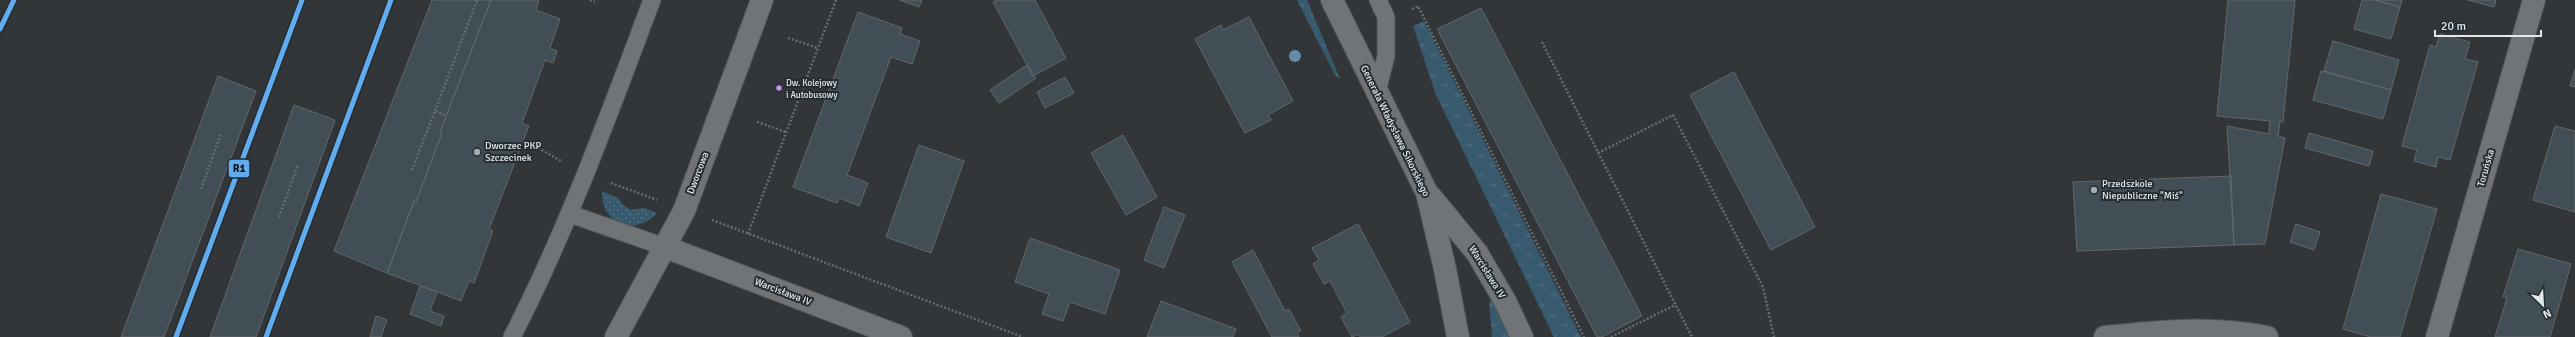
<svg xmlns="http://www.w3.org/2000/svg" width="2575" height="337" viewBox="0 0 2575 337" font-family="Signika,sans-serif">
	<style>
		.grass { fill: url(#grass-tufts) }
		.park { fill: url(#park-dots) }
		.building { fill: #414e56; stroke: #64676a }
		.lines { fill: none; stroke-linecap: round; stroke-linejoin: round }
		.service-casing { stroke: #4f5255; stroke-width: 19 }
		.minor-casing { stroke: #4f5255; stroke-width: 24 }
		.tertiary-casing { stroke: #4f5255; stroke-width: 24 }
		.path { stroke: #696c6e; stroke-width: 2.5; stroke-dasharray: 2 2; stroke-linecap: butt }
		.service { stroke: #717476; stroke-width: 17 }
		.minor { stroke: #717476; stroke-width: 22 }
		.tertiary { stroke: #717476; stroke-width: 22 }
		.rail-1-casing { stroke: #252d32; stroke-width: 8 }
		.rail-1 { stroke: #60acee; stroke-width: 5 }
		.tree { fill: #658ba5 }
		.bus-dot { fill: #ce8fe9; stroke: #252d32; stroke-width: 1.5 }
		.poi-dot { fill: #a5aaad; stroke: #252d32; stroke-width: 1.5 }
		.labels { text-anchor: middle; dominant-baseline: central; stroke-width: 4; stroke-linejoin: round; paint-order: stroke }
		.bus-label { font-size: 9px; fill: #e3e8eb; stroke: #252d32; text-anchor: start }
		.street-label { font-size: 10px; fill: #e3e8eb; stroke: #252d32 }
		.poi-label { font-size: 10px; fill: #e3e8eb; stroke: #252d32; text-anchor: start }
		.line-badge { stroke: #252d32; stroke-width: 1.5 }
		.pale-badge-label { font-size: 11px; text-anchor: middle; font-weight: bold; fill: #111 }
	</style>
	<defs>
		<pattern id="grass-tufts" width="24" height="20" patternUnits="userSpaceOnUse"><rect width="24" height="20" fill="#385a6f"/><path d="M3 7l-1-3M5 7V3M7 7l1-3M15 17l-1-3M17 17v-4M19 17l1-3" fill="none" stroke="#557284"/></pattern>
		<pattern id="park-dots" width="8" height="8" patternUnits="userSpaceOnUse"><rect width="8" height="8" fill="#385a6f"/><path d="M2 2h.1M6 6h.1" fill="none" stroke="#557284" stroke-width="1.8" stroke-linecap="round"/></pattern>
	</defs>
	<rect width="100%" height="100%" fill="#323639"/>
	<path class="grass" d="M1297,0H1307L1340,79L1335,75Z
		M1424,21L1581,337H1554L1436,95L1413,26Z
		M1492,299L1493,301L1510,337H1492L1489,303Z"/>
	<path class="park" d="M602,191L618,198L623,205L631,210L644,208L657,213C635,237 601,225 602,191Z"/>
	<path class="building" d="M432,0H491L440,132L442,133L416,202L414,201L387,273L334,251Z
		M491,0H539L536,10L560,19L550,48L557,51L553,63L545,60L522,123L529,126L489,229L493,231L474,283L469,281L461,301L387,273L414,201L416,202L442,133L440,132Z
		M899,0H922L919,7Z
		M997,0H1035L1066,58L1033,76L993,2Z
		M2228,0H2295L2283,122H2280L2278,136L2285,138L2265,244L2234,245L2227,126L2269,134L2270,121L2217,116Z
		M2362,0H2375L2400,7L2391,39L2354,29Z
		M2375,0H2402L2400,7Z
		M2468,0H2496L2494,7Z
		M1481,8L1642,316L1602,337H1597L1437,29Z
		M858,12L902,28L900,34L920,41L912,64L891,57L847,175L868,183L859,206L839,198L837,203L793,187Z
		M1249,17L1293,101L1268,115L1271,120L1245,133L1195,39L1221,25L1223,30Z
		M2440,34L2470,42L2465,59L2478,62L2450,160L2438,157L2436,167L2414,161L2417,150L2402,146L2430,45L2436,47Z
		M2333,41L2399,60L2391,90L2324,71Z
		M1027,65L1036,78L999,103L990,90Z
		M2575,69V87L2570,86Z
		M2321,71L2391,90L2383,119L2313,100Z
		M1734,72L1815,227L1771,250L1690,95Z
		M218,76L256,91L164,337H121Z
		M1065,77L1074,93L1045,108L1037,92Z
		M294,105L335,120L256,337H210Z
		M2555,126L2575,131V212L2533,200Z
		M2309,133L2373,151L2369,166L2305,148Z
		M1123,135L1157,197L1126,215L1091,153Z
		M919,145L964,161L931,253L886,237Z
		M2231,176L2234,245L2077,251L2073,182Z
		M2381,194L2437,209L2400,337H2371L2343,329Z
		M1164,207L1185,215L1164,268L1144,260Z
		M1358,224L1410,322L1382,337H1360L1359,334L1352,337L1341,317L1347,313L1330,281L1324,284L1313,264L1319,260L1312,248Z
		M2296,224L2320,232L2314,250L2290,242Z
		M1030,238L1120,270L1105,314L1070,302L1063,321L1042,314L1049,294L1015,282Z
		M2518,249L2571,264L2550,337H2495L2507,298L2503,297Z
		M1253,250L1285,311L1289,309L1301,331L1297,333L1299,337H1272L1232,262Z
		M420,286L437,292L430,311L444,316L441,326L410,314Z
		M1161,301L1236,329L1233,337H1147Z
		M376,316L387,320L381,337H370Z"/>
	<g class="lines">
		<g class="service-casing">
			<path id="service" d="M1377,92L1386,56V17L1378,0
				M570,214L665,247
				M512,337C568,228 609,114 652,0"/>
		</g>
		<g class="minor-casing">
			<path id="minor" d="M665,247L901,337
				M616,337L684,211L762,0
				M2105,337C2160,331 2212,326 2267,337
				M2437,337L2534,0"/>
		</g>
		<g class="tertiary-casing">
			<path id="tertiary" d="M1332,0L1427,193L1445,269L1458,337
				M1431,197L1477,253L1505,301L1522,337"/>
		</g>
		<path class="path" d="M590,0L595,2
			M1412,9L1418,6L1584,337
			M788,38L818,48
			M1542,42L1692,337
			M435,111L477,0
			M757,122L786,132
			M523,143L540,149L561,161
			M1598,153L1673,115L1763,287L1774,337
			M412,170L435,111L446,116
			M611,183L657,200
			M201,189L221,134
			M279,217L298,165
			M712,220L1023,337
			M748,234L836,0
			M1611,337L1675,305"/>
		<use href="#service" class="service"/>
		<use href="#minor" class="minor"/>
		<use href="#tertiary" class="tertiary"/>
		<g class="rail-1-casing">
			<path id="rail-1" d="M0,29L14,0
				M176,337L302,0
				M266,337L391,0"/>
		</g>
		<use href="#rail-1" class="rail-1"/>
	</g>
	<circle class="tree" cx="1295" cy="56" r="6"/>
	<circle class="bus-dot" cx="779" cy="88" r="3.5"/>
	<g class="poi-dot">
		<circle cx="477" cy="152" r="4"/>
		<circle cx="2094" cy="190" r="4"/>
	</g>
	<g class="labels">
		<g class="bus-label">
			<text x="786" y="83">Dw. Kolejowy<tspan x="786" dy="12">i Autobusowy</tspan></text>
		</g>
		<g class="street-label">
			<text transform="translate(1395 131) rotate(64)">Generała Władysława Sikorskiego</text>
			<text transform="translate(2486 168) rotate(-74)">Toruńska</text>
			<text transform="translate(698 173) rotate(-69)">Dworcowa</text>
			<text transform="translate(1487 272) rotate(58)">Warcisława IV</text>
			<text transform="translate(783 292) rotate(21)">Warcisława IV</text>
		</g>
		<g class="poi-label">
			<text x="485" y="146">Dworzec PKP<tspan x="485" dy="12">Szczecinek</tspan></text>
			<text x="2102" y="184">Przedszkole<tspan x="2102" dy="12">Niepubliczne "Miś"</tspan></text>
		</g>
	</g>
	<rect class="line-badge" x="228" y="159" width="22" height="19" rx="4" fill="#60acee"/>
	<g class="pale-badge-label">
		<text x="239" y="172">R1</text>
	</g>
	<g transform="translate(2543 305) rotate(155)" stroke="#252d32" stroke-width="3" paint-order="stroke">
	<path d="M0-3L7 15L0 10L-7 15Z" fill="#e3e8eb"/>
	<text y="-6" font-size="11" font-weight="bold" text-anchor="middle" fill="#e3e8eb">N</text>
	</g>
	<path d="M2435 30v6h106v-6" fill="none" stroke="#e3e8eb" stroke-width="2"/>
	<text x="2441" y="30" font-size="12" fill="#e3e8eb" stroke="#252d32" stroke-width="3" paint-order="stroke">20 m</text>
</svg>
